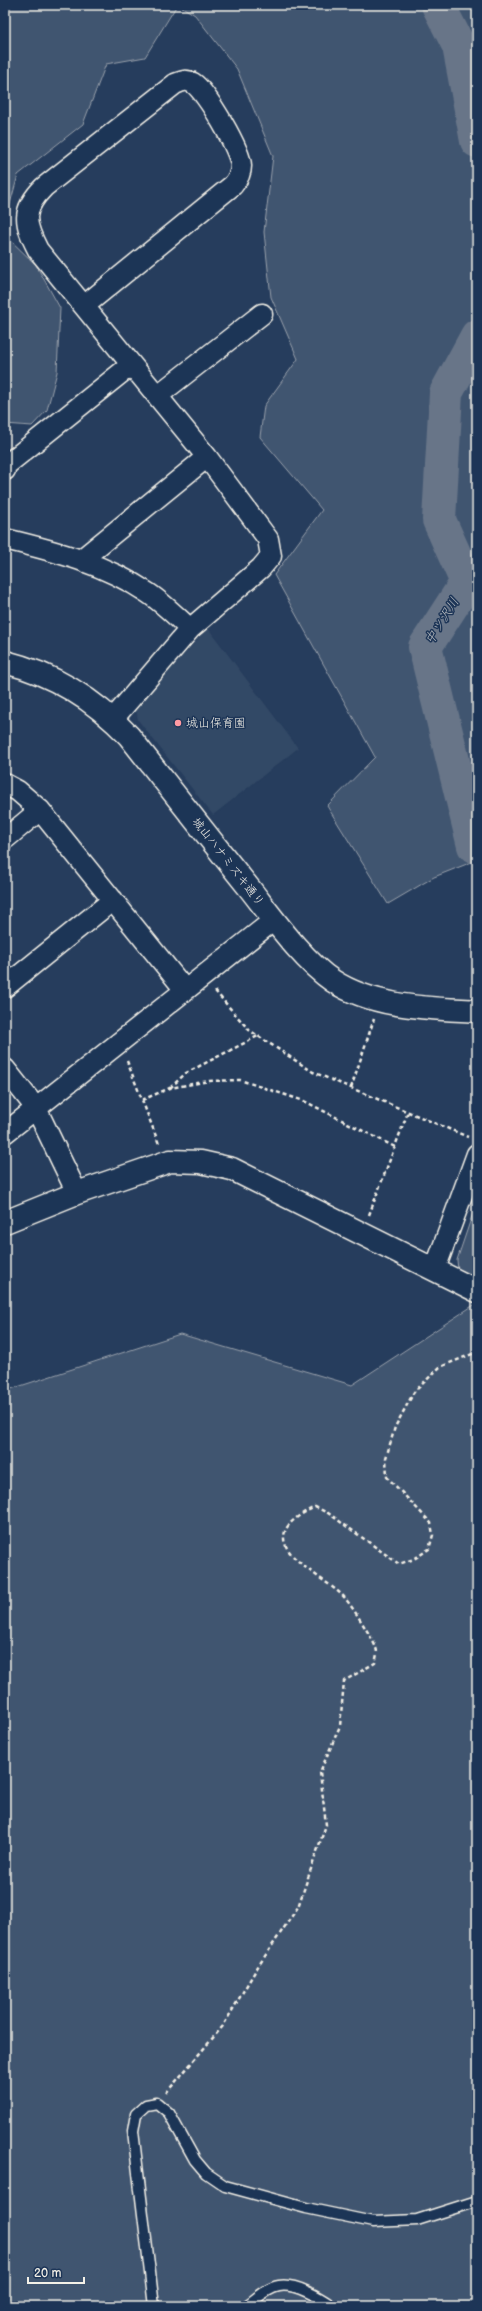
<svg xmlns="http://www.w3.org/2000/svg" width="482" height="2311" viewBox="0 0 482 2311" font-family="'Balsamiq Sans','Klee One',sans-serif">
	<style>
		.built { fill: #334966 }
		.green { fill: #40546f; stroke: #9aa2ac }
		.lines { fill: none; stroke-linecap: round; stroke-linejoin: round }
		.river { stroke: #677588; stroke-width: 34 }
		.lane-casing { stroke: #f4f1e8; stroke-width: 13 }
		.street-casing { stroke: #f4f1e8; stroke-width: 23 }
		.secondary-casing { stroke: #f4f1e8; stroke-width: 25 }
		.path { stroke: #f4f1e8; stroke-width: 2.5; stroke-dasharray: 4 3; stroke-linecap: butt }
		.lane { stroke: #1d3557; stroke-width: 10 }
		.street { stroke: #1d3557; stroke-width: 20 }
		.secondary { stroke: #1d3557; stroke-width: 22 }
		.poi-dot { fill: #ff9aa2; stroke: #1d3557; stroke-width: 1.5 }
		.labels { text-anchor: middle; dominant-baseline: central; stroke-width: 3; stroke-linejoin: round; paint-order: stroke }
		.poi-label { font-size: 12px; fill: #f4f1e8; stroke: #1d3557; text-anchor: start }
		.street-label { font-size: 12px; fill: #f4f1e8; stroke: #1d3557 }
		.water-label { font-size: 13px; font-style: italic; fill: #bcbfc2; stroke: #1d3557 }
	</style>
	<rect width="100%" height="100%" fill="#263d5d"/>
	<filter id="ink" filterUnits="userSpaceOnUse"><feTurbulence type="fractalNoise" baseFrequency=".025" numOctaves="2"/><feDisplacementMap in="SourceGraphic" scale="8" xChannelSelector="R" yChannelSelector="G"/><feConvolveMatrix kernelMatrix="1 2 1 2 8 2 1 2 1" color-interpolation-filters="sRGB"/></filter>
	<g filter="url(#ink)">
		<path class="built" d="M208,628L298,748L213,815L138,720L136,708Z"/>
		<path class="green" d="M5,5H177L145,57L106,64L83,124L18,175L5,222Z
			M179,5H477V860L434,877L388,904L327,806L375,757L274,575L322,510L260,437L264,406L298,359L271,297L264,232L273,156L237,69L195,15Z
			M5,235L36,265L60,308L57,372L47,410L32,426L5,424Z
			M477,1201V1279L458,1270L457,1260Z
			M477,1303V2306H5V1391L180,1334L352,1385Z"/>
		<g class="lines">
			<path class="river" d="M438,5L459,46L477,141
				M474,846L425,647L467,582L439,520L446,393L477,336"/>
			<g class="lane-casing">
				<path id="lane" d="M154,2306L133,2131L136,2114L146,2105L157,2103L169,2113L195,2160L206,2173L225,2186L306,2208L373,2222L417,2220L477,2201
					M246,2306C256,2299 267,2288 279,2286C295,2283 319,2297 332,2306"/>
			</g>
			<g class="street-casing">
				<path id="street" d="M84,306L233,185C238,179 241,174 241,166C241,151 206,91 193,83C186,79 182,81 175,84L44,187C21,210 24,223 38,250L207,457L268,539L271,556L261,568L190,629L113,719
					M157,396L262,314
					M5,470V466L131,365
					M5,539C55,551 105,564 148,593C163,603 176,616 190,629
					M82,559L207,457
					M5,784L18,791L40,810L185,990
					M5,839L40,810
					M5,987L113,900
					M5,1069L36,1108L77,1193
					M5,1133L274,920
					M435,1269L477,1154"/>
			</g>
			<g class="secondary-casing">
				<path id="secondary" d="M5,662C53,674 95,700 129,736C169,787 209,838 250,889C272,917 303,961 333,981C375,1008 429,1008 477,1011
					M5,1222L77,1193L170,1161L201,1162L232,1169L477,1291"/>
			</g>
			<path class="path" d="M5,693L8,684
				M215,991L249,1030L313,1072L468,1137
				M127,1061L159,1144
				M170,1088L186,1073L258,1036
				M351,1088L374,1019
				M142,1100L170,1088L209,1081L240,1080L304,1101L395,1147
				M369,1215L408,1112
				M166,2093L223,2026L257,1968L298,1907L326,1825L320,1772L340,1726L344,1681L375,1663C376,1659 378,1652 376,1648C373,1639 348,1599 341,1594C311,1568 245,1540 315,1507L328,1513L399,1564L414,1559L429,1549L433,1535L431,1523L387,1477L386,1458L395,1427L414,1392L440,1367L477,1352"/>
			<use href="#lane" class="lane"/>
			<use href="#street" class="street"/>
			<use href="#secondary" class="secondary"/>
		</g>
	</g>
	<circle class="poi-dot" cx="178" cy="723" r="4"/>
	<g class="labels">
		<g class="poi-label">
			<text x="186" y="723">城山保育園</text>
		</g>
		<g class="street-label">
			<text transform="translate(228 862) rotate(52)">城山ハナミズキ通り</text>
		</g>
		<g class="water-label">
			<text transform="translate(442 621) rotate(-58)">中ツ沢川</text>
		</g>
	</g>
	<rect width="482" height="2311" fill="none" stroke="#1d3557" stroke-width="20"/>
	<rect x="10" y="10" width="462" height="2291" fill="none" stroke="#f4f1e8" stroke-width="1.5" filter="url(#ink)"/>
	<path d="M28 2277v6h56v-6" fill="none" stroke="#f4f1e8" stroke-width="2"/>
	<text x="34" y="2277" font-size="12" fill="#f4f1e8" stroke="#1d3557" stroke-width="3" paint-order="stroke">20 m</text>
</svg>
